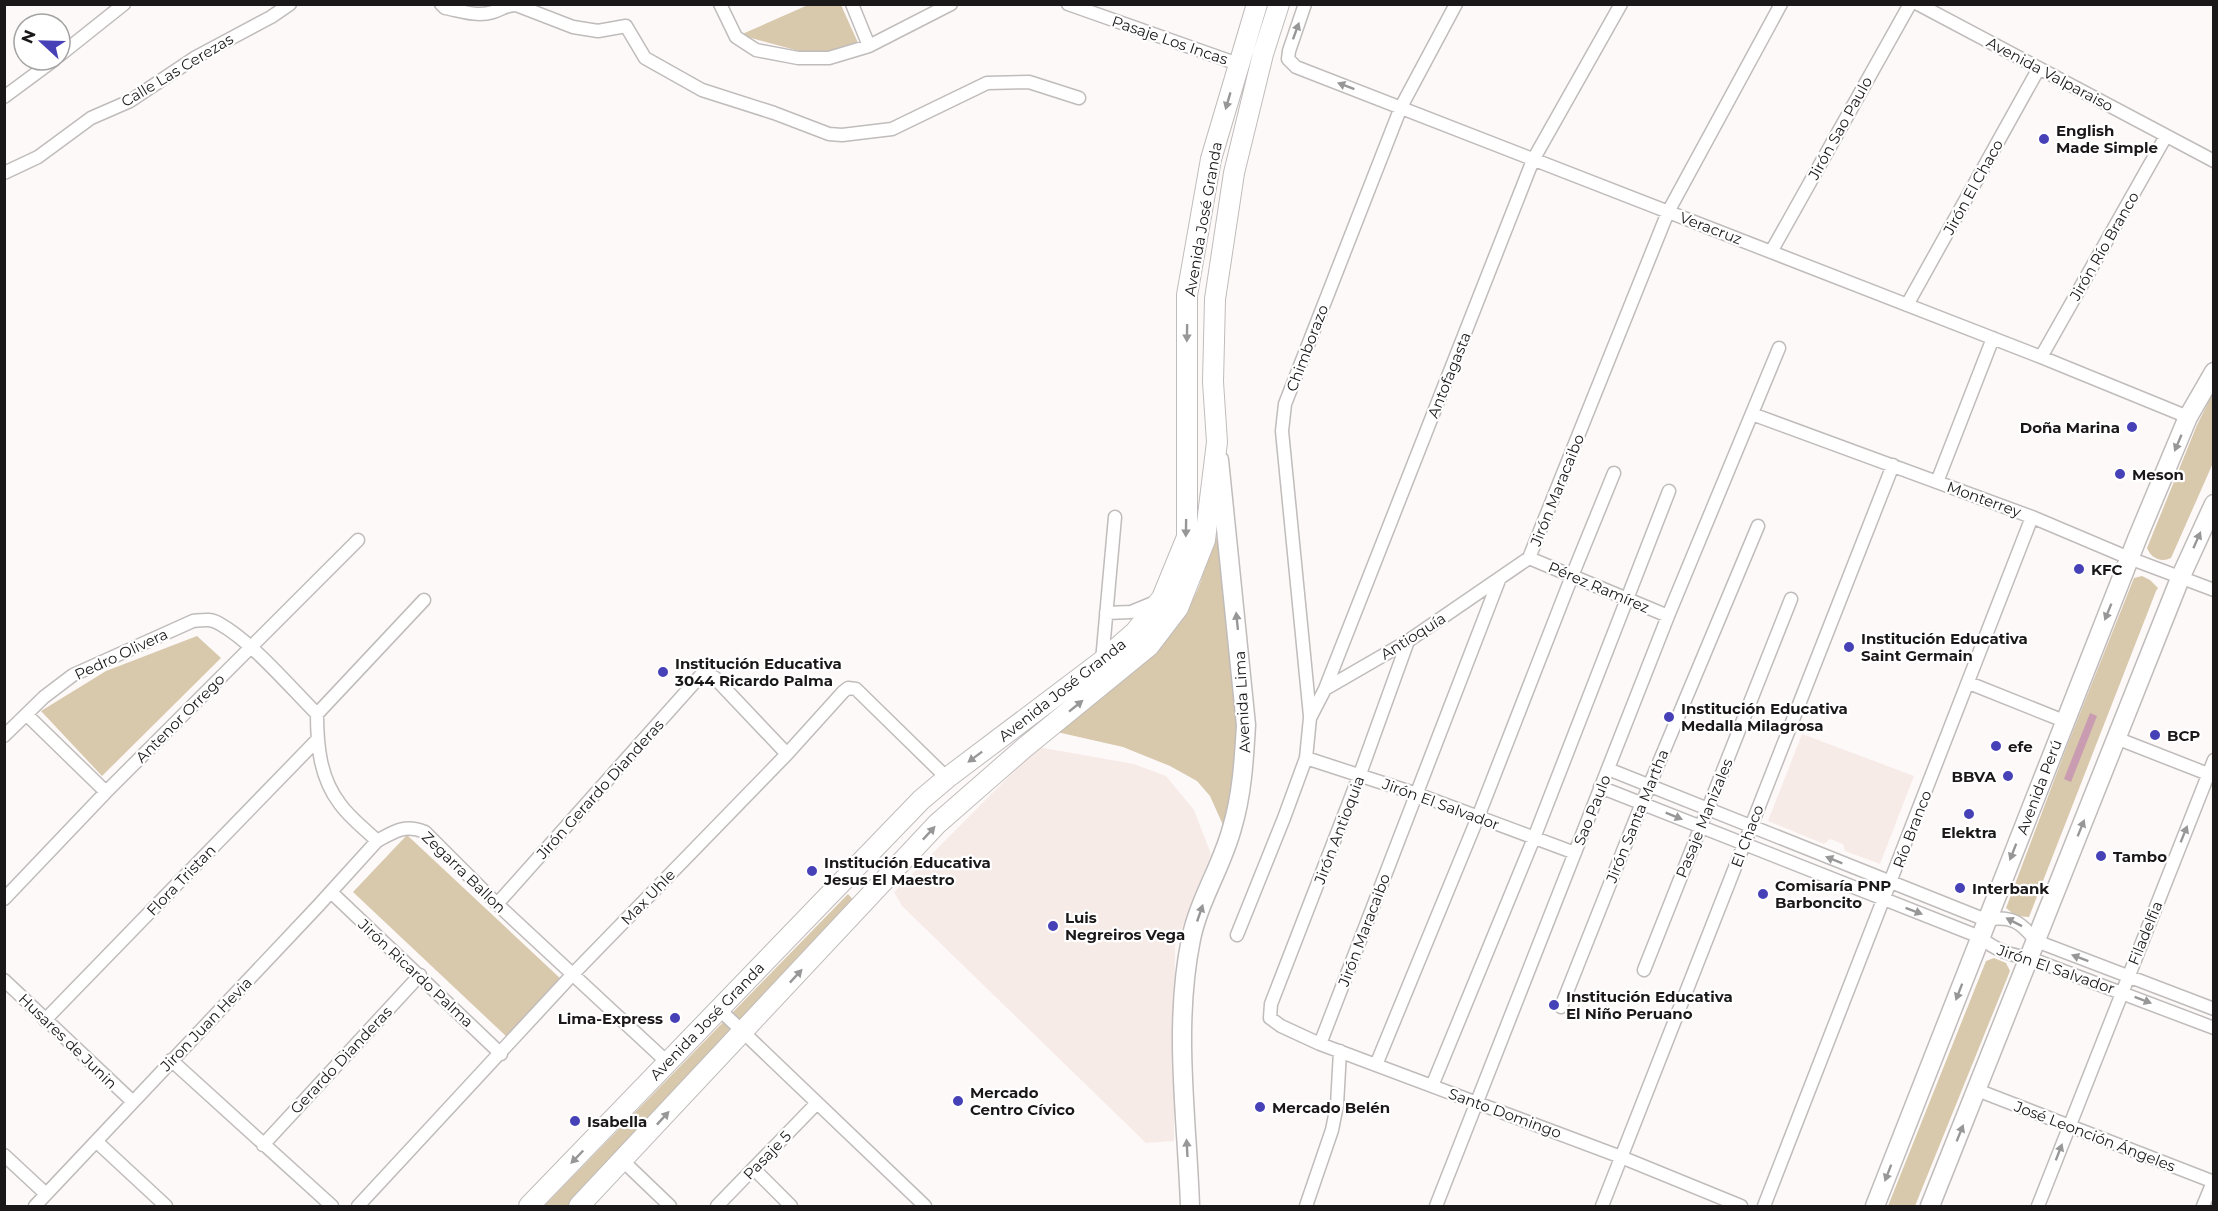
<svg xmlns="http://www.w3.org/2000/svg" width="2218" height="1211" viewBox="0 0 2218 1211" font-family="Montserrat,sans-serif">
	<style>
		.built { fill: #f7ebe8 }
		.green { fill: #d8c8ac }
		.water { fill: #c99cb1 }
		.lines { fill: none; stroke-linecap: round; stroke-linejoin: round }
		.minor-casing { stroke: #c0bcbb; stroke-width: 15 }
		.secondary-casing { stroke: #c0bcbb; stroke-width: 21 }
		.primary-casing { stroke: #c0bcbb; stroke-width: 22 }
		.minor { stroke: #fff; stroke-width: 12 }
		.secondary { stroke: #fff; stroke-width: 18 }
		.primary { stroke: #fff; stroke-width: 20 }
		.oneway { fill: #989797 }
		.poi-dot { fill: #4741b7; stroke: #fff; stroke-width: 2 }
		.labels { text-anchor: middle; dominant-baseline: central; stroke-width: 4.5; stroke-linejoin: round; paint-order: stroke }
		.street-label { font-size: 15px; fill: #1a1818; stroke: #fff }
		.poi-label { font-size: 15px; font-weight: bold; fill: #1a1818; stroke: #fff; text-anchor: start }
	</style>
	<rect width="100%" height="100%" fill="#fdf9f8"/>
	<path class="built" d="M1802,734L1914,776L1880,864L1845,851L1843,844L1830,839L1824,844L1768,821Z
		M1038,747L1134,764L1166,776L1194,810L1211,854L1175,946L1174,1141L1146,1143L902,906L894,892Z"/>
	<path class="green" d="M808,5H841L859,45L839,52L810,54L740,35Z
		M2213,393V463L2171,558C2161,563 2151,558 2147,548L2197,425Z
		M1214,531L1222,556L1241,744L1226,826L1223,825L1210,796L1197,781L1170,766L1123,747L1057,732C1104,693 1166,652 1194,597C1204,579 1208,551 1214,531Z
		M2142,576L2150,580L2158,588L2156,591L2029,917L2016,916L2006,908L2067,746L2134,578Z
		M197,636L221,658L102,776L41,711L106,671Z
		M407,835L562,980L508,1038L353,892Z
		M848,894L855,902L572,1206H544Z
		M1994,958L2006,963L2010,971L1915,1206H1888L1986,961Z"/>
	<path class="water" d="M2090,713L2097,716L2071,782L2064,779Z"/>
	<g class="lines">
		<g class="minor-casing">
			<path id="minor" d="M441,4L445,8C461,11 477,17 493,12C502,9 506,5 516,5L573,27L598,31L626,26L645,58L702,90L774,113L829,134L842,135L892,129L987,83L1029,82L1079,98
				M720,4L736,37L756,50L798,58H829L869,46L951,4
				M852,4L869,46
				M1068,4L1238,64
				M1305,4L1289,51L1288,59L1296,67L2041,357L2188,417
				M1918,4L2214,161
				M60,55L124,4
				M4,97L54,60
				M4,173L38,157L91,118L130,101L196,57L271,17L290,4
				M1771,252L1910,4
				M1907,305L2039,68
				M2041,357L2166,136
				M1752,414L2032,517L2129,558L2214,590
				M1937,482L1993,338
				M1529,558L1668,616
				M1106,613L1131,612L1153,603
				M1408,641L1360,774L1271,1004L1270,1018L1281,1026L1320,1044L1621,1157L1741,1206
				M1102,661L1115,517
				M1969,683L2064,721
				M1325,689L1408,641L1529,558L1668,212L1781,4
				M317,714L424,600
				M27,715L106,792
				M1310,716L1282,431L1285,404L1401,107L1456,4
				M4,736L44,697L73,675L193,621C203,620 211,618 220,624C252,642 290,687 317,714C317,746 320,778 340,804C350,818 365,829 377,841C395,831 405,824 425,832L497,904L667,1062
				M2116,738L2208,774
				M1306,758L1417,794L1575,853
				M1608,769L1986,920C2011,915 2021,922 2036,941L2214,1009
				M1600,787L1980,937C1995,950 2010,955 2029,958L2214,1028
				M331,892L501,1054
				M4,899L106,792L358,540
				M497,904L702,674L714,677L787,754
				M1237,935L1284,818L1306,758L1310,718L1325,689L1533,160L1621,4
				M1644,970L1791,599
				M4,980L133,1102
				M1561,1007L1642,803L1758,526
				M718,1008L925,1206
				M45,1020L317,740
				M1320,1044L1499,580
				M171,1060L332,1206
				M1376,1065L1478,817L1572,576L1614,473
				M1432,1086L1534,838L1669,491
				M1977,1090L2214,1182
				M97,1142L166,1206
				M263,1145L420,975
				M4,1155L46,1194
				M623,1161L670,1206
				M754,1169L791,1206
				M35,1206L318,906L377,841
				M358,1206L572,975L787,754L843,692L848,688L856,689L947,778
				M717,1206L817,1103
				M1306,1206L1332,1130L1337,1105L1340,1051
				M1436,1206L1668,616L1779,348
				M1602,1206L1893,465
				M1764,1206L2032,517
				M2038,1206L2214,760
				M2203,1206L2213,1182"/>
		</g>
		<g class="secondary-casing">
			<path id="secondary" d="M1190,1206C1187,1118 1173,1027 1191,939C1199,900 1222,866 1232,828C1242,795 1244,759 1246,725L1219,460
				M1875,1206L2137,539L2188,417L2214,372
				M1930,1206L2181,576L2214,504"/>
		</g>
		<g class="primary-casing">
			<path id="primary" d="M529,1206L921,800L947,778L1102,661L1135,632L1162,598L1187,537V295L1211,159L1257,4
				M579,1206L937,824L1024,748L1149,646L1178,608L1205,540L1217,442L1213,382L1215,299L1234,173L1263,54L1279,4"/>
		</g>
		<use href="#minor" class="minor"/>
		<use href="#secondary" class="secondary"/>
		<use href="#primary" class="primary"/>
	</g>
	<defs><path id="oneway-solid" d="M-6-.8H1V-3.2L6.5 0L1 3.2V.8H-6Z" transform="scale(1.5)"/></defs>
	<g class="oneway">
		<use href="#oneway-solid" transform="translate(1296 31) rotate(-70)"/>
		<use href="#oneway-solid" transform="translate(1346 86) rotate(-159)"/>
		<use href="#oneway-solid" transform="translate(1228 101) rotate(106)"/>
		<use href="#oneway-solid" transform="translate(1187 333) rotate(91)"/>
		<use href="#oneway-solid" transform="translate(2178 443) rotate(113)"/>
		<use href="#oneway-solid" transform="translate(1186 528) rotate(91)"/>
		<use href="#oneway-solid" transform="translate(2197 540) rotate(-66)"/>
		<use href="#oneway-solid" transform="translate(2108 612) rotate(112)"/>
		<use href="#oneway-solid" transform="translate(1237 621) rotate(-96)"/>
		<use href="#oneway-solid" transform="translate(1076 706) rotate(-39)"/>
		<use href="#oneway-solid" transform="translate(975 757) rotate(143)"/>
		<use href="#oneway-solid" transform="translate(1674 816) rotate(22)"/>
		<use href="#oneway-solid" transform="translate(2081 828) rotate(-68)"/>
		<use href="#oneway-solid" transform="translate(929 833) rotate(-47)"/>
		<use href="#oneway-solid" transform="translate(2184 834) rotate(-68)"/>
		<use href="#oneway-solid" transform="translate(2013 852) rotate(111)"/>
		<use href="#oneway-solid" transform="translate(1834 860) rotate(-158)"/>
		<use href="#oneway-solid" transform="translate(1914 911) rotate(21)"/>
		<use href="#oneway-solid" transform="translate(1200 913) rotate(-71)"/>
		<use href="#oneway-solid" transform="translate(2014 922) rotate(-153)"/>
		<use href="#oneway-solid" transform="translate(2080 958) rotate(-159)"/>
		<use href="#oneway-solid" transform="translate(796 976) rotate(-47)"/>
		<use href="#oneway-solid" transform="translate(1959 992) rotate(111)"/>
		<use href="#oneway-solid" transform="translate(2143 1000) rotate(21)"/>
		<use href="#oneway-solid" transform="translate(663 1118) rotate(-47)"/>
		<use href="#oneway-solid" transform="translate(1960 1133) rotate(-68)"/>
		<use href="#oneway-solid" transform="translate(1187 1148) rotate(-93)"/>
		<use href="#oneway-solid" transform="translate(2059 1152) rotate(-69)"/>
		<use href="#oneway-solid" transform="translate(577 1157) rotate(134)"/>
		<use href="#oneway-solid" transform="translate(1888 1173) rotate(111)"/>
	</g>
	<g class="poi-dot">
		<circle cx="2044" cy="139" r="6"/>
		<circle cx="2132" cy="427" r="6"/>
		<circle cx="2120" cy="474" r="6"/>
		<circle cx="2079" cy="569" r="6"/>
		<circle cx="1849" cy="647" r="6"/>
		<circle cx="663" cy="672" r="6"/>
		<circle cx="1669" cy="717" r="6"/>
		<circle cx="2155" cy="735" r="6"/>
		<circle cx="1996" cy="746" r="6"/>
		<circle cx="2008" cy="776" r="6"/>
		<circle cx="1969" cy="814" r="6"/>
		<circle cx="2101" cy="856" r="6"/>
		<circle cx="812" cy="871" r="6"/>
		<circle cx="1960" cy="888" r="6"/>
		<circle cx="1763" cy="894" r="6"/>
		<circle cx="1053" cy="926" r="6"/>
		<circle cx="1554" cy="1005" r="6"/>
		<circle cx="675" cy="1018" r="6"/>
		<circle cx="958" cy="1101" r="6"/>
		<circle cx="1260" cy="1107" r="6"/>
		<circle cx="575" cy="1121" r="6"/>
	</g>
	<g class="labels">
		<g class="street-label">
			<text transform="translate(1170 40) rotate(19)">Pasaje Los Incas</text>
			<text transform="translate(177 70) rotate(-31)">Calle Las Cerezas</text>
			<text transform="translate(2050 74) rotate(28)">Avenida Valparaiso</text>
			<text transform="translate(1840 128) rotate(-61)">Jirón Sao Paulo</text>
			<text transform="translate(1973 187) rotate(-61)">Jirón El Chaco</text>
			<text transform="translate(1203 219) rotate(-80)">Avenida José Granda</text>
			<text transform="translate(1711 228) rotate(21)">Veracruz</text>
			<text transform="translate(2104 246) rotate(-60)">Jirón Río Branco</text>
			<text transform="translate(1307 348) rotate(-69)">Chimborazo</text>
			<text transform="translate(1449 375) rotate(-68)">Antofagasta</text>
			<text transform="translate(1557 490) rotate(-68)">Jirón Maracaibo</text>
			<text transform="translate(1984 499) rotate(20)">Monterrey</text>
			<text transform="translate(1599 587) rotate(23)">Pérez Ramírez</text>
			<text transform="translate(1413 636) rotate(-32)">Antioquía</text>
			<text transform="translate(121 654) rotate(-25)">Pedro Olivera</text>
			<text transform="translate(1062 690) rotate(-38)">Avenida José Granda</text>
			<text transform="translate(1242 702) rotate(-93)">Avenida Lima</text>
			<text transform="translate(180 718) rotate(-45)">Antenor Orrego</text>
			<text transform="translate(2039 787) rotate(-69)">Avenida Perú</text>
			<text transform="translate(600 789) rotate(-48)">Jirón Gerardo Dianderas</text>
			<text transform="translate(1441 804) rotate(20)">Jirón El Salvador</text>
			<text transform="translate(1592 810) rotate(-68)">Sao Paulo</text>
			<text transform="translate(1637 816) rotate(-68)">Jirón Santa Martha</text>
			<text transform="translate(1704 818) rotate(-68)">Pasaje Manizales</text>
			<text transform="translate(1912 829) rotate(-69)">Río Branco</text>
			<text transform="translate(1339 830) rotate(-69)">Jirón Antioquia</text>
			<text transform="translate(1747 836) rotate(-69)">El Chaco</text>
			<text transform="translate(464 872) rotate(44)">Zegarra Ballon</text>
			<text transform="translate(181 880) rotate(-46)">Flora Tristan</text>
			<text transform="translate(648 897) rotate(-46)">Max Uhle</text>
			<text transform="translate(1364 930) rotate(-69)">Jirón Maracaibo</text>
			<text transform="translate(2145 933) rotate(-68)">Filadelfia</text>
			<text transform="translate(2056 969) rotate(19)">Jirón El Salvador</text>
			<text transform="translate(416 973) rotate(43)">Jirón Ricardo Palma</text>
			<text transform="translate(707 1021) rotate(-46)">Avenida José Granda</text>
			<text transform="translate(206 1024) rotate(-46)">Jiron Juan Hevia</text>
			<text transform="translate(68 1041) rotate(44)">Husares de Junin</text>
			<text transform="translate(341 1060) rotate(-47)">Gerardo Dianderas</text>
			<text transform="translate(1505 1113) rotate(20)">Santo Domingo</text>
			<text transform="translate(2095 1136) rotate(21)">José Leonción Ángeles</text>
			<text transform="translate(767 1155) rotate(-46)">Pasaje 5</text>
		</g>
		<g class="poi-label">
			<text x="2056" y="130">English<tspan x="2056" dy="17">Made Simple</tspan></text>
			<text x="2120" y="427" text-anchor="end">Doña Marina</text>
			<text x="2132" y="474">Meson</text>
			<text x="2091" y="569">KFC</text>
			<text x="1861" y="638">Institución Educativa<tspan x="1861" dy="17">Saint Germain</tspan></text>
			<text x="675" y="663">Institución Educativa<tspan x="675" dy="17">3044 Ricardo Palma</tspan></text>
			<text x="1681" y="708">Institución Educativa<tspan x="1681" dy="17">Medalla Milagrosa</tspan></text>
			<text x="2167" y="735">BCP</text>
			<text x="2008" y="746">efe</text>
			<text x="1996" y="776" text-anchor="end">BBVA</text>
			<text x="1969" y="832" text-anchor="middle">Elektra</text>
			<text x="2113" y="856">Tambo</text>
			<text x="824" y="862">Institución Educativa<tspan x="824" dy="17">Jesus El Maestro</tspan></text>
			<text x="1775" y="885">Comisaría PNP<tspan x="1775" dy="17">Barboncito</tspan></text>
			<text x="1972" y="888">Interbank</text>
			<text x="1065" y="917">Luis<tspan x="1065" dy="17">Negreiros Vega</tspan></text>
			<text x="1566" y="996">Institución Educativa<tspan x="1566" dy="17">El Niño Peruano</tspan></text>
			<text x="663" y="1018" text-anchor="end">Lima-Express</text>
			<text x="970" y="1092">Mercado<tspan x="970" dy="17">Centro Cívico</tspan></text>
			<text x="1272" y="1107">Mercado Belén</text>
			<text x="587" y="1121">Isabella</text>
		</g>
	</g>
	<rect width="2218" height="1211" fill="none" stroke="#1a1818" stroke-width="12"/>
	<g transform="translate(42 42) rotate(292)"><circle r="28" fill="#ffffff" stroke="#a3a3a3" stroke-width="1.5"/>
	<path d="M0-4.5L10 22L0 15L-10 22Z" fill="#4741b7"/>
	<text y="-9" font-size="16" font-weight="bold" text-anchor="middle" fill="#1a1818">N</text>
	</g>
</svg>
